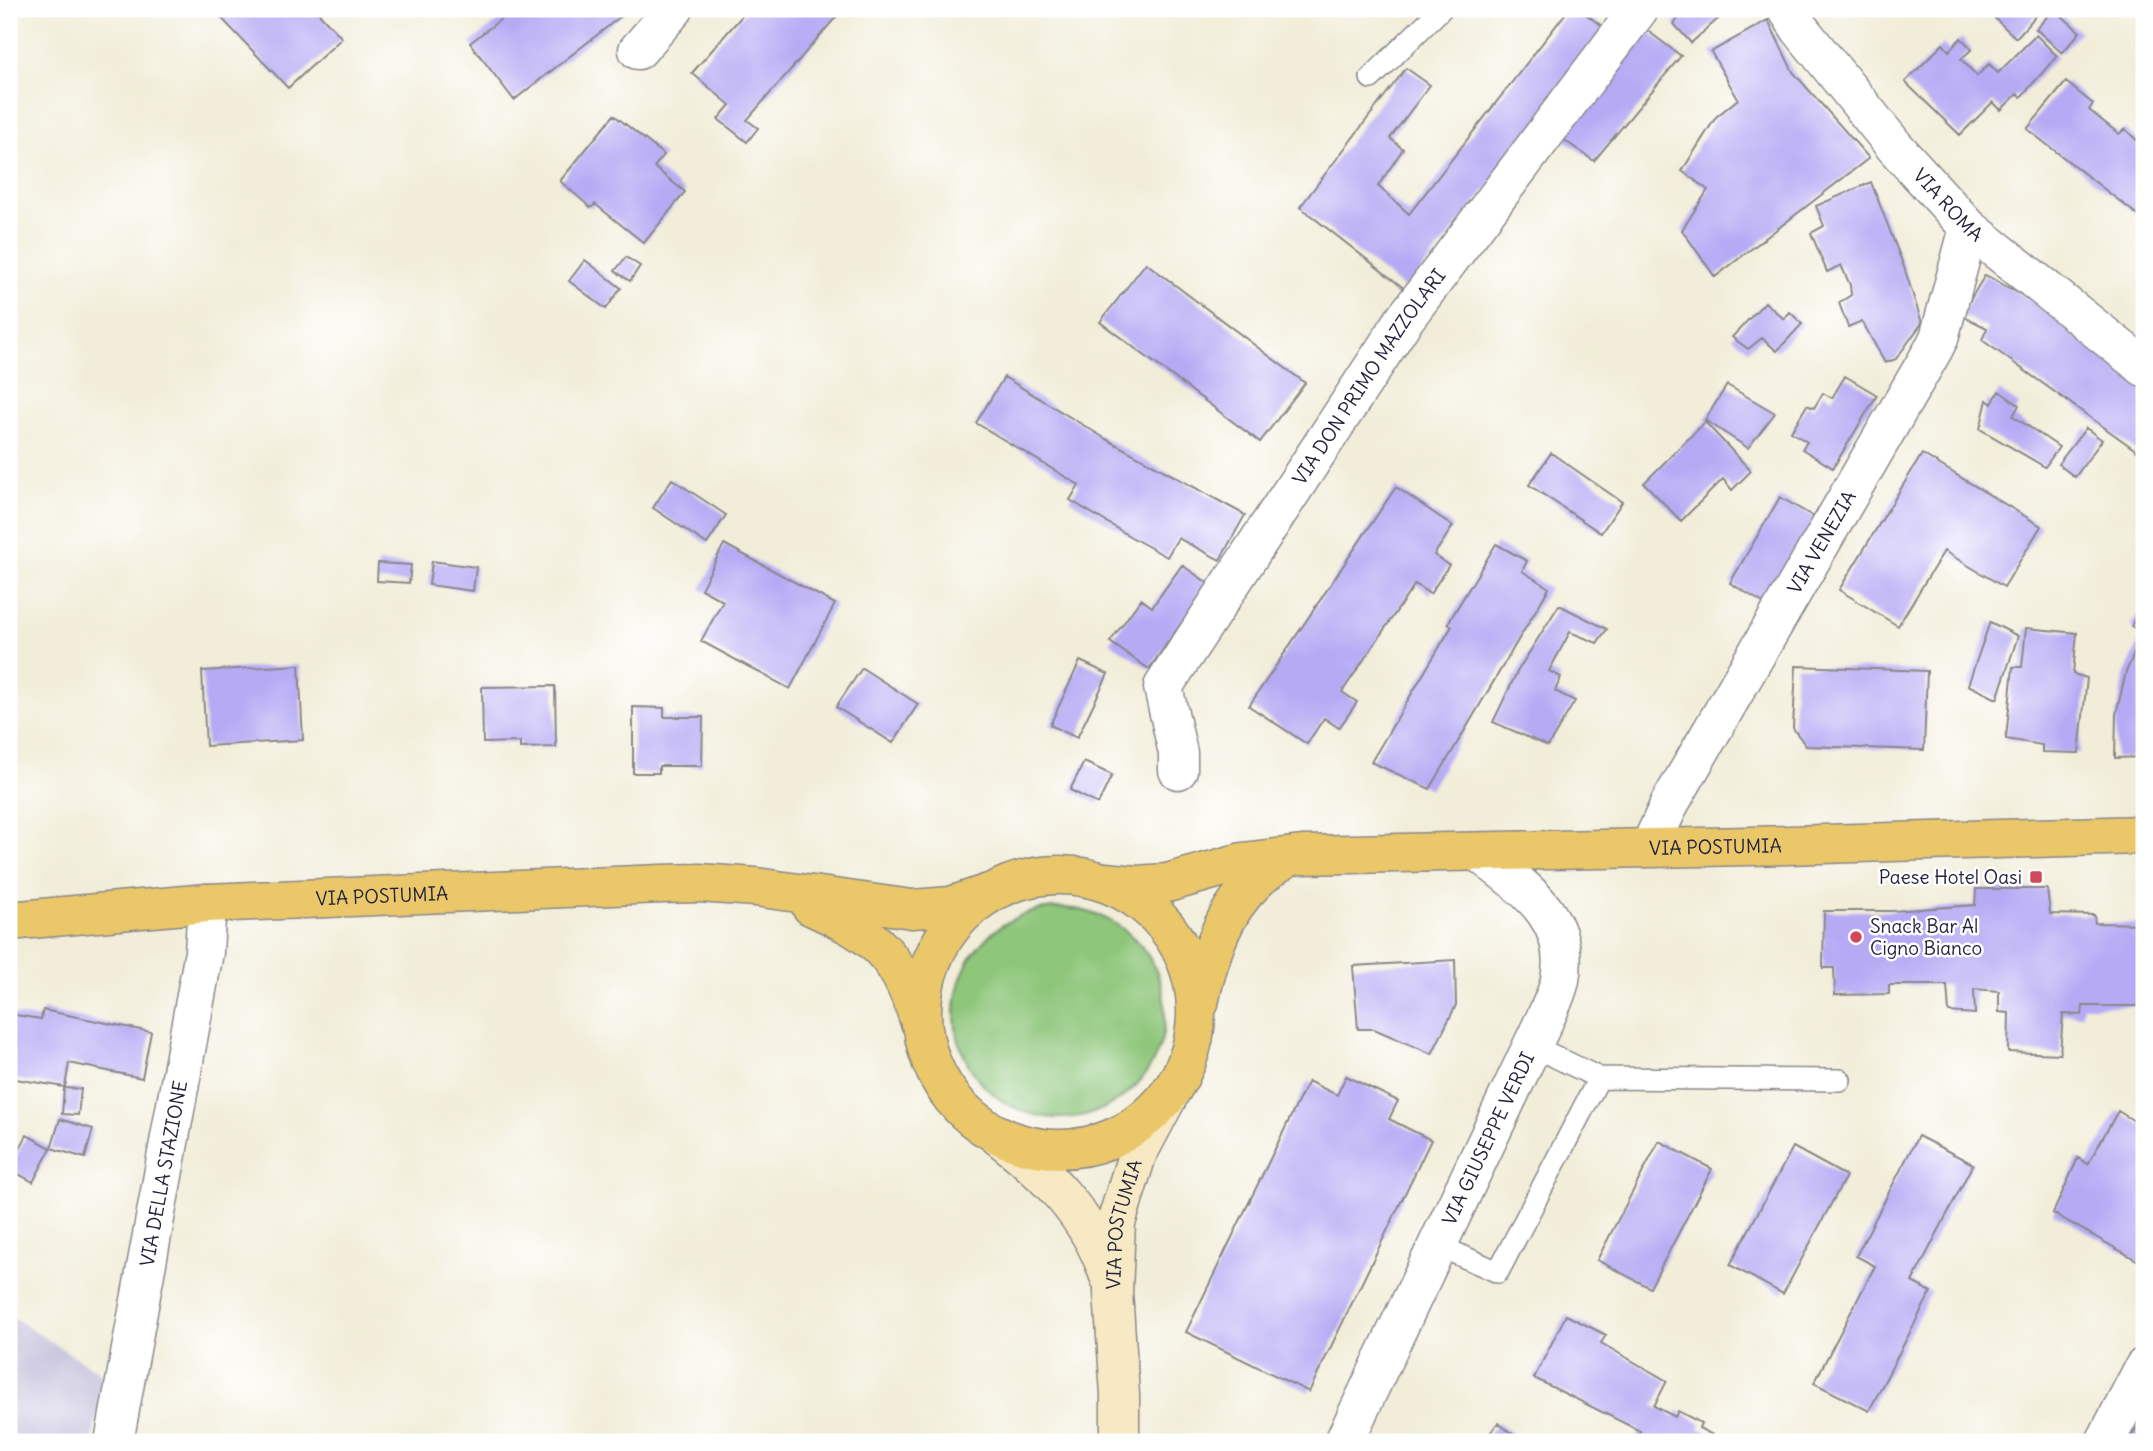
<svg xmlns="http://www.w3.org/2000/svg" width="2153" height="1451" viewBox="0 0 2153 1451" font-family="Delius,sans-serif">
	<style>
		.industrial { fill: #c4c0db }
		.green { fill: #8ec67a; stroke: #58745a; stroke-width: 2 }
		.building { fill: #b6aaf4 }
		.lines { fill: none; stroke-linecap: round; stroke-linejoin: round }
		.service-casing { stroke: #8a888a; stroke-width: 24 }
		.minor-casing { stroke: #8a888a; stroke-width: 41 }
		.tertiary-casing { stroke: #8a888a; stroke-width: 41 }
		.secondary-casing { stroke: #8a888a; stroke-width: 41 }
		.primary-casing { stroke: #8a888a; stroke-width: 41 }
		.service { stroke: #fff; stroke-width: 21 }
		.minor { stroke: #fff; stroke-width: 38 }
		.tertiary { stroke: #fff; stroke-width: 38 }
		.secondary { stroke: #f7e9c3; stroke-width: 38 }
		.primary { stroke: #eac769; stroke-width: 38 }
		.poi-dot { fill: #d1495b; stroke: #fff; stroke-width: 2.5 }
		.labels { text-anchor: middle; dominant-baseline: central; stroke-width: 5; stroke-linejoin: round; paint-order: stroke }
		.street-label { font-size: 19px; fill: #22223b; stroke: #fff }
		.poi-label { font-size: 19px; fill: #22223b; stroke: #fff; text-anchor: end }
	</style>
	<rect width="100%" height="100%" fill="#fff"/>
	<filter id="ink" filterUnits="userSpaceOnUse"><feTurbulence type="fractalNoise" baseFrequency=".0143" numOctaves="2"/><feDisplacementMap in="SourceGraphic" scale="14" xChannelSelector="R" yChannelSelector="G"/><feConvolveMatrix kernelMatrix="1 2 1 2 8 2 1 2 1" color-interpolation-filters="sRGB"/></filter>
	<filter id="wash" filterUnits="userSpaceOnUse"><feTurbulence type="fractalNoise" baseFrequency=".00686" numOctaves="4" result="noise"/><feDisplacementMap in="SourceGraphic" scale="28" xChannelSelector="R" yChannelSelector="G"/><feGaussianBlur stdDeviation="1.57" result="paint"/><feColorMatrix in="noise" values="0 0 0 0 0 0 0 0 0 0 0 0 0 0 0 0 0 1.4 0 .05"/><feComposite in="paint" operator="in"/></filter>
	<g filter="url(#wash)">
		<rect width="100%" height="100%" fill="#f1edd8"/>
		<path class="industrial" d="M9,1315L105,1376L92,1442H9Z"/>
		<path class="green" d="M955 1013a105 105 0 1 1 210 0a105 105 0 1 1-210 0Z"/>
		<g id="blocks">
			<path class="building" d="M213,9H315L342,38L288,88Z
				M514,9H630L514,100L470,43Z
				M748,9H843L747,120L758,128L747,142L718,119L730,105L692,73Z
				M1569,9H1579L1611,33L1406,290L1300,207L1406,68L1430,85L1390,138L1403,149L1378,186L1409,214Z
				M1674,9H1729L1691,43L1674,24L1680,16Z
				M1985,9H2042L2016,38Z
				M2054,9L2080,32L2062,53L2036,29Z
				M1768,20L1793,72L1869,158L1715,277L1682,230L1708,190L1682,171L1716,117L1738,99L1711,52Z
				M1640,25L1681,56L1594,161L1557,135Z
				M2036,35L2057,56L2021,97L2017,94L2001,110L1993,102L1960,135L1905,82L1943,44L1949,51L1961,38L1972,49L1961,59L1977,76L1989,64L1998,73Z
				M2066,82L2093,104L2089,110L2119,134L2125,129L2144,147V220L2027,129Z
				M614,115L664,155L654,167L685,192L644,243L595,204L591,208L560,181Z
				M1871,182L1904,267L1922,323L1896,359L1885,363L1862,321L1848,327L1839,303L1851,295L1850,285L1841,265L1827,272L1811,233L1824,226L1816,206Z
				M626,257L640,266L630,281L615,271Z
				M585,260L621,288L606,309L569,281Z
				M1146,263L1305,383L1260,442L1100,322Z
				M1985,275L2030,299L2144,386V456L1982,340L1987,328L1961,315Z
				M1765,302L1784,319L1790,312L1802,324L1777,351L1762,338L1748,349L1732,337Z
				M1845,376L1877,395L1833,468L1802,449L1807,442L1791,432L1807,405L1814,408L1823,393L1832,398Z
				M1004,377L1106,439L1245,515L1220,560L1178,538L1167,557L1131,537L1070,500L1079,485L976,423Z
				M1727,385L1775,413L1748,448L1705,420Z
				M1999,391L2019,405L2013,416L2059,447L2045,467L1980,429L1987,400L1992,404Z
				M1705,422L1751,471L1732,490L1723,479L1681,521L1644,483Z
				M2086,428L2102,440L2075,477L2058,464Z
				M1551,453L1622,502L1601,533L1529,485Z
				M1922,454L2041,526L2004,587L1944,551L1898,626L1839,590Z
				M672,479L726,515L707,544L653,508Z
				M1396,487L1453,526L1434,555L1449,565L1430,594L1415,584L1342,692L1357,702L1339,728L1324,718L1307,744L1249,706Z
				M1780,497L1826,524L1775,610L1730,583Z
				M724,544L835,604L790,689L701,641L723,601L701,589Z
				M1496,544L1527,561L1522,571L1549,588L1430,789L1371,762L1452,626L1448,623Z
				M432,561L476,567L473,591L429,585Z
				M378,563L411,565L409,583L377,581Z
				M1182,565L1209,584L1149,669L1110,642L1141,599L1152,607Z
				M1559,605L1607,629L1597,643L1570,632L1549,671L1561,677L1555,691L1575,701L1548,746L1493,722L1517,672Z
				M2144,605V757L2115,758L2116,714L2126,672L2143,633L2131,626Z
				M1990,622L2018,636L1997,699L1968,685Z
				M2026,628L2077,633L2073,674L2087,678L2079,753L2042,752V745L2006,739L2013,667H2022Z
				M1080,661L1108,674L1077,738L1050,725Z
				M299,665L303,740L206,746L202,671Z
				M1796,666L1927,671L1924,750L1806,746L1793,728Z
				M862,668L918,704L893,743L836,707Z
				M555,686L556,747L520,748V742L483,743L482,687Z
				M633,707L664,708V717H703L702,766H659V773H633Z
				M1084,762L1112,775L1098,804L1070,790Z
				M1976,889H2047L2050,914L2094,915L2095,923L2144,924V1006H2083L2082,1015L2063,1014L2060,1054L2008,1052L2009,1013L1999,1012V991L1974,989L1975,1014L1949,1012L1947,985H1889V994L1835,995L1834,968H1823L1824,911H1892L1975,905Z
				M1455,960L1456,1005L1432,1054L1374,1029H1358L1353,966Z
				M43,1010L151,1032L142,1078L69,1063L65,1087L9,1078V1014L41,1019Z
				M1346,1076L1398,1101L1389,1119L1431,1140L1309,1392L1186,1332L1308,1081L1337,1095Z
				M64,1088L81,1089L78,1115L62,1114Z
				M2118,1111L2144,1127V1264L2053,1213L2078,1158L2088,1164Z
				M60,1119L93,1129L85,1158L51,1148L33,1182L9,1169L27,1135L51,1148Z
				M1918,1136L1973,1164L1912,1282L1931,1292L1869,1411L1814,1383L1875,1266L1856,1256Z
				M1659,1141L1712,1169L1650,1288L1597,1260Z
				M1793,1147L1846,1176L1783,1294L1730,1265Z
				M1566,1315L1606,1335L1601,1343L1667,1381L1654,1406L1675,1417L1678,1411L1701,1423L1699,1428L1726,1442H1634L1640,1431L1534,1378Z
				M2144,1419V1442H2127Z
				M1498,1423L1523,1442H1483Z"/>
		</g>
	</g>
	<g filter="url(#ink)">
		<use href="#blocks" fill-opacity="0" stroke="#8a888a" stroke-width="2"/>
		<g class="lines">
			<g class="service-casing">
				<path id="service" d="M1371,78L1441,9
					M1531,1045L1599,1078L1840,1080
					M1437,1245L1498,1272L1599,1078"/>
			</g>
			<g class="minor-casing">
				<g id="minor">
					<path d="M638,50L674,9"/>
					<path id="s1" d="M1178,770V753L1163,687L1404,320L1639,9"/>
					<path id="s2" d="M114,1442L204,952L207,903"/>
					<path id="s3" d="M1344,1442L1542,1025C1549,1010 1557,995 1560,980C1572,916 1521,886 1478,852"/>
					<path d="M2105,1442L2144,1367"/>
				</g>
			</g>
			<g class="tertiary-casing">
				<g id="tertiary">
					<path id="s4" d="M1787,9L1800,29L1895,147L1969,228L2144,367"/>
					<path id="s5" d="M1650,847L1670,803L1933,350L1939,338L1969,228"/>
				</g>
			</g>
			<g class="secondary-casing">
				<g id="secondary">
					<path d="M997,1135C1046,1173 1089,1215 1109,1276"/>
					<path id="s6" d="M1120,1442V1395L1113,1292L1116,1223L1137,1155L1171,1091"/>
				</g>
			</g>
			<g class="primary-casing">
				<g id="primary">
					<circle cx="1059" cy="1012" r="137"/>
					<path id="s7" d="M1105,882L1136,885L1167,883L1242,862L1302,855L1750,846L2144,835"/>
					<path d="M811,906C877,936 896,952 920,1022"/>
					<path id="s8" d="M9,921L207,903L661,884L699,883L756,887L912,909L951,906L989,893"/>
					<path d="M1199,1003C1212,941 1230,890 1288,857"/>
				</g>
			</g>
			<use href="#service" class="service"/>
			<use href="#minor" class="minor"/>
			<use href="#tertiary" class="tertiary"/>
			<use href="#secondary" class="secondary"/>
			<use href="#primary" class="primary"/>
		</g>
	</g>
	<g class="poi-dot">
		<rect x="2029" y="870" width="14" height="14" rx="3.5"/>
		<circle cx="1856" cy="937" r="7"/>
	</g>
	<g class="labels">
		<g class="street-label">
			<text stroke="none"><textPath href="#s4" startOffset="254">VIA ROMA</textPath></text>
			<text stroke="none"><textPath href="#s1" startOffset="457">VIA DON PRIMO MAZZOLARI</textPath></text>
			<text stroke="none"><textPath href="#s5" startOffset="350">VIA VENEZIA</textPath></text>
			<text stroke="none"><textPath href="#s7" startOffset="614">VIA POSTUMIA</textPath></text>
			<text stroke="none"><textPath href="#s8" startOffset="374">VIA POSTUMIA</textPath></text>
			<text stroke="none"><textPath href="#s3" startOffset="336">VIA GIUSEPPE VERDI</textPath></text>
			<text stroke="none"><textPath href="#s2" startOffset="273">VIA DELLA STAZIONE</textPath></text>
			<text stroke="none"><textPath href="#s6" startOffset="219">VIA POSTUMIA</textPath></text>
		</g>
		<g class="poi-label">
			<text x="2022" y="877">Paese Hotel Oasi</text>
			<text x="1870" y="926" text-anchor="start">Snack Bar Al<tspan x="1870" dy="22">Cigno Bianco</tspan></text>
		</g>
	</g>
	<rect width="2153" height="1451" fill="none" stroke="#fff" stroke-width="35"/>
</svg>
